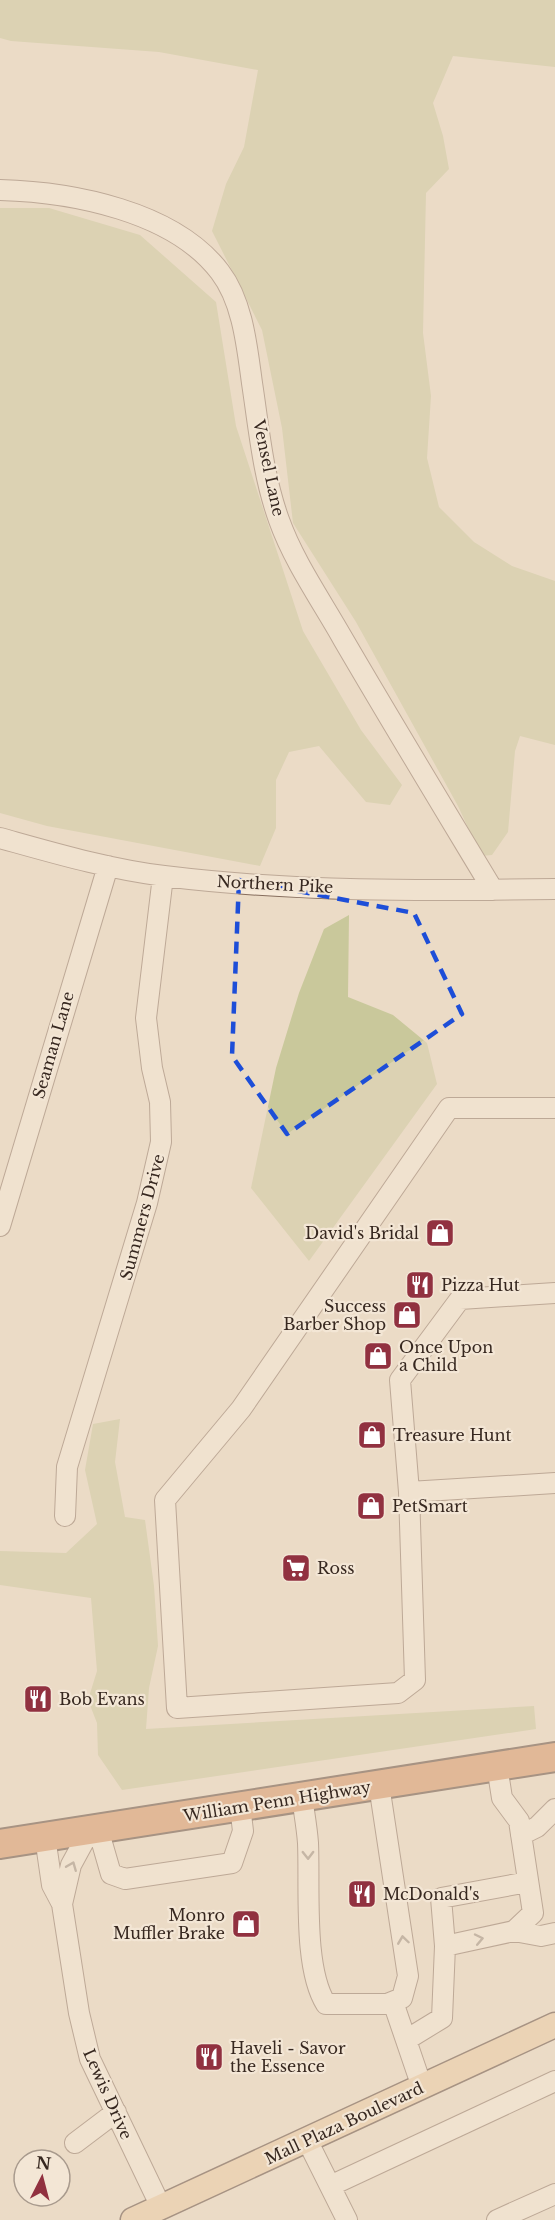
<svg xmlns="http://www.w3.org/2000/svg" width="555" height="2220" viewBox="0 0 555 2220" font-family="'Libre Baskerville',serif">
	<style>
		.green { fill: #c9c89b }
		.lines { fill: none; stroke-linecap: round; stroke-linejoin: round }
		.minor-casing { stroke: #866d5d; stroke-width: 22 }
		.major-casing { stroke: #543c31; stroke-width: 27 }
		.highway-casing { stroke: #543c31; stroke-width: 32 }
		.minor { stroke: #f7ead9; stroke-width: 20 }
		.major { stroke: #eccaa1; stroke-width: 24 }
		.highway { stroke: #d58f5d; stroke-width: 28 }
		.oneway { stroke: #97897c }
		.marked { fill: none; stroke: #1d4ed8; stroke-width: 4.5; stroke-dasharray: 12 8; stroke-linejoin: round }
		.labels { text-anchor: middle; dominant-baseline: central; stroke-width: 4.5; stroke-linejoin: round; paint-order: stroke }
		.street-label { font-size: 16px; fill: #372820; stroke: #f3e6d5 }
		.poi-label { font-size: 16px; fill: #372820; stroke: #f3e6d5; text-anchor: start }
	</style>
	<rect width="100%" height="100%" fill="#ebdbc6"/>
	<path class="green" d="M0,0H555V67L453,56L433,103L443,136L449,169L426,193L423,333L431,396L427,458L439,507L474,542L512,566L555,581V745L520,736L515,751L508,832L492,855L481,856L458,806L356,622L293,523L282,428L262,330L212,231L226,184L244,147L258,70L159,52L11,41L0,38Z
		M0,208H49L140,235L216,302L236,426L303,631L361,730L402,785L390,805L366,802L319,746L289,752L276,780V828L260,866L47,826L0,813Z
		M349,915L348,997L393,1015L427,1043L437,1084L309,1261L251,1188L276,1068L299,993L324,929Z
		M120,1419L115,1462L125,1517L145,1520L154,1586L158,1646L149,1688L146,1729L534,1706L536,1729L122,1790L98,1755L97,1723L88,1700L97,1671L91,1598L0,1585V1551L66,1553L97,1524L85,1470L93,1424Z"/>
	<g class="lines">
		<g class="minor-casing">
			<path id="minor" d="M0,190C72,192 174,211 220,272C243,302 247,347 252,383C259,429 263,476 279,520C294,562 321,600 343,639C392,723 443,807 493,890
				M0,838C54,853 108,869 164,876C293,892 425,891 555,889
				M555,1108H449L241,1409L165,1500L177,1708L398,1693L415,1680L409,1492L400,1380L460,1299L555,1293
				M0,1226L108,866
				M409,1492L555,1483
				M65,1516L67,1467L147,1203L161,1142L160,1102L152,1068L146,1018L163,876
				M497,1766L502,1798L519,1821L533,1913L514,1931
				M302,1797C304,1812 307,1828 308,1843C310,1887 303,1968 326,2004H387L402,1998L408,1976L379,1785
				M98,1829L111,1874L125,1879L232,1863L243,1831L240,1806
				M90,1830L71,1865L62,1904L79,2013L90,2059L161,2207
				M521,1835L537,1827L555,1809
				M45,1837L52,1885L62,1904
				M445,1946L514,1931L541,1936L555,1933
				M393,2002L422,2087
				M406,2040L442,2018L445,1946L441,1898L528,1882
				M307,2140L347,2220
				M75,2143L116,2112
				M330,2186L555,2081
				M497,2220L555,2194"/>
		</g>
		<g class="major-casing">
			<path id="major" d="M133,2220L555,2025"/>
		</g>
		<g class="highway-casing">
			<path id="highway" d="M0,1844L555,1757"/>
		</g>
		<use href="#minor" class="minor"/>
		<use href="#major" class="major"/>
		<use href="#highway" class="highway"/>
	</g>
	<defs><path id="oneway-chevron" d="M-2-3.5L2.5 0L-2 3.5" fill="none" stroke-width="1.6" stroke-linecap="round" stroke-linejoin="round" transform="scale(1.5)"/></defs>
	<g class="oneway">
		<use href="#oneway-chevron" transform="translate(308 1855) rotate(89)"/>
		<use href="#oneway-chevron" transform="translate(72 1866) rotate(-68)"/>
		<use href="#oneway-chevron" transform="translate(479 1939) rotate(-12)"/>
		<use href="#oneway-chevron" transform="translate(403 1940) rotate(-98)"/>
	</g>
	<path d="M0 0H555V2220H0ZM239,880L414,913L462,1014L287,1134L232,1056Z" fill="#ebdbc6" fill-opacity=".55" fill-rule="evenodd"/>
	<path class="marked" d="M239,880L414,913L462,1014L287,1134L232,1056Z"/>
	<defs>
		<g id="shop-square" transform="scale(1.5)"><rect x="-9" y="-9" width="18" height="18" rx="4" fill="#913140" stroke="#f3e6d5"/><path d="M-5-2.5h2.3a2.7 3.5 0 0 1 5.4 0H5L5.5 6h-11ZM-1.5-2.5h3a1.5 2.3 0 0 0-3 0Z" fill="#fff"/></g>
		<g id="restaurant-square" transform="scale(1.5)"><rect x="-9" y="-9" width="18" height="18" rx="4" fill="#913140" stroke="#f3e6d5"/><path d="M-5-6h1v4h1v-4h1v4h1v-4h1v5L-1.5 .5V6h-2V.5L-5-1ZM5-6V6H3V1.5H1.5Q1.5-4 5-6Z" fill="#fff"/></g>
		<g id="supermarket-square" transform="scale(1.5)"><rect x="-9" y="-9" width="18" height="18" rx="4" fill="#913140" stroke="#f3e6d5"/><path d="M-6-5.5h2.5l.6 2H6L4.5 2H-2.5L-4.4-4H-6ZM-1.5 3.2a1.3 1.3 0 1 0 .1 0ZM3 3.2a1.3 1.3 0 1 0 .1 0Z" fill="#fff"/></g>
	</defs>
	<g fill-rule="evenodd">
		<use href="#shop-square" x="440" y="1233"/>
		<use href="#restaurant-square" x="420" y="1285"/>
		<use href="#shop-square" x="407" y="1315"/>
		<use href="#shop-square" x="378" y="1356"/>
		<use href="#shop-square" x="372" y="1435"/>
		<use href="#shop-square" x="371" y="1506"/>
		<use href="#supermarket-square" x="296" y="1568"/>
		<use href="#restaurant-square" x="38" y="1699"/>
		<use href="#restaurant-square" x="362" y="1894"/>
		<use href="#shop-square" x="246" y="1924"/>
		<use href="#restaurant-square" x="209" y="2057"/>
	</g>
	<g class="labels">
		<g class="street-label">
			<text transform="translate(269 468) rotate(78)">Vensel Lane</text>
			<text transform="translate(275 884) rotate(3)">Northern Pike</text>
			<text transform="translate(53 1045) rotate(-74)">Seaman Lane</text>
			<text transform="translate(142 1217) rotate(-75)">Summers Drive</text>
			<text transform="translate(277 1801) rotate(-9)">William Penn Highway</text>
			<text transform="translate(108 2094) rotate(66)">Lewis Drive</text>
			<text transform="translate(344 2123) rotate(-25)">Mall Plaza Boulevard</text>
		</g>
		<g class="poi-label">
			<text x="419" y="1233" text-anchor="end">David's Bridal</text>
			<text x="441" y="1285">Pizza Hut</text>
			<text x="386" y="1306" text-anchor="end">Success<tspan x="386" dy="18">Barber Shop</tspan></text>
			<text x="399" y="1347">Once Upon<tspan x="399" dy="18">a Child</tspan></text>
			<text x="393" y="1435">Treasure Hunt</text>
			<text x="392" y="1506">PetSmart</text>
			<text x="317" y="1568">Ross</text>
			<text x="59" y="1699">Bob Evans</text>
			<text x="383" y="1894">McDonald's</text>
			<text x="225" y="1915" text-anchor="end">Monro<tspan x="225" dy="18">Muffler Brake</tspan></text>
			<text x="230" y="2048">Haveli - Savor<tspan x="230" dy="18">the Essence</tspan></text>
		</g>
	</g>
	<g transform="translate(42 2178) rotate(6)"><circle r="28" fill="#f3e6d5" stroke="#a89a8d" stroke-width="1.5"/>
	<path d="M0-4.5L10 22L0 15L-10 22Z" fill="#913140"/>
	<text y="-9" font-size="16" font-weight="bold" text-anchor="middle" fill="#372820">N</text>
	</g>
</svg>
